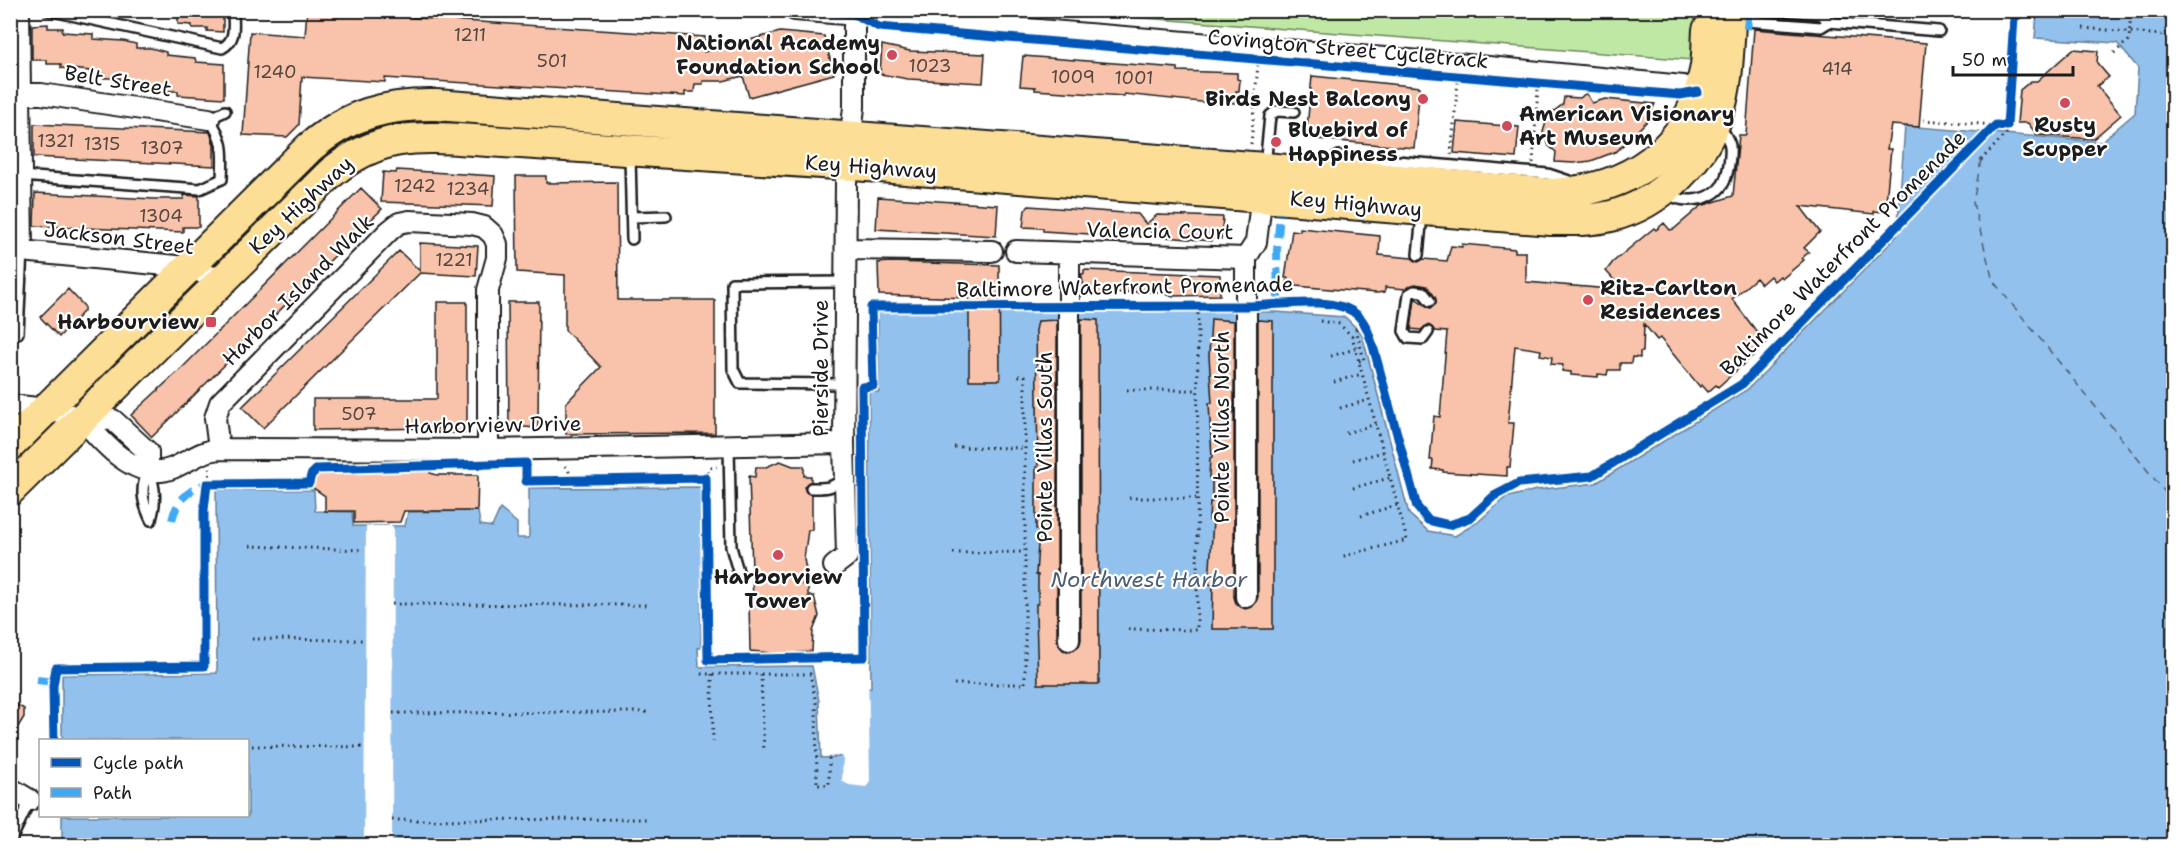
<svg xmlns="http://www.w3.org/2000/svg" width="2184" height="856" viewBox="0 0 2184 856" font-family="'Shantell Sans',sans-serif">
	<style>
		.green { fill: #bee8a4; stroke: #6d8260; stroke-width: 1.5 }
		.water { fill: #93c1ed; stroke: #637f99; stroke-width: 1.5 }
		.pier { fill: #fff }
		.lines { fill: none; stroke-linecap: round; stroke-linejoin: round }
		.ferry { stroke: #4c5e70; stroke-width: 1.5; stroke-dasharray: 8 6; stroke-linecap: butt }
		.building { fill: #f8c3aa; stroke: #1c1c1c; stroke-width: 1.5 }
		.service-casing { stroke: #1c1c1c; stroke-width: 14 }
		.minor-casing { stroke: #1c1c1c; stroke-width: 24 }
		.primary-casing { stroke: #1c1c1c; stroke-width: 34 }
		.path { stroke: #1c1c1c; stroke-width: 3; stroke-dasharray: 1.5 4.5; stroke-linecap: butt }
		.service { stroke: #fff; stroke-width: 9 }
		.minor { stroke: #fff; stroke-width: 20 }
		.primary { stroke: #fdde96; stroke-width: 30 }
		.quiet { stroke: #3fa9f5; stroke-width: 8; stroke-dasharray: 15 8; stroke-linecap: butt }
		.cycleway-casing { stroke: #fff; stroke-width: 13 }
		.cycleway { stroke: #0057b8; stroke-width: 9 }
		.poi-dot { fill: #d1495b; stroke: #fff; stroke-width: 2 }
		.labels { text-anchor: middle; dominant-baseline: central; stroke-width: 4.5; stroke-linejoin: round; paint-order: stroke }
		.number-label { font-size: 18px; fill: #534640 }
		.poi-label { font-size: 21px; font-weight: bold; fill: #1c1c1c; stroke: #fff; text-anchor: end }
		.street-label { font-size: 21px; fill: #1c1c1c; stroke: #fff }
		.water-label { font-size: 22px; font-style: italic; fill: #4c5e70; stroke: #fff }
	</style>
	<rect width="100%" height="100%" fill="#fff"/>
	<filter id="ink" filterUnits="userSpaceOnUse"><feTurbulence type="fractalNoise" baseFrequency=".0167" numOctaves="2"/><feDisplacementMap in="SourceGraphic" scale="12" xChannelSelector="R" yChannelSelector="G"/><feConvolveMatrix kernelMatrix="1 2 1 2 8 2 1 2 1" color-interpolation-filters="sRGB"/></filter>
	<g filter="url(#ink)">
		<path class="green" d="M1052,11H1697L1693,60Z"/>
		<path class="water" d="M2037,11H2173L2174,822L2164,845H62V816H248V740H62V675L217,673L216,490H314L315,511L352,512L353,526H405L408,512L478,511L480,525L492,527L500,509L517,523V538H529V488L702,487L701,648H698L699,667L812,666L819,701L821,758L839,757L838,690L871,688L869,392H879L878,311L1276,312L1345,317L1362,334L1409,514L1428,531L1455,536L1478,522L1505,498L1536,490L1596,483L1748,389L1897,236L1905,126L2101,142L2135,113L2138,68L2117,43L2035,38Z"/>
		<path class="pier" d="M366,526H393L392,845H364Z
			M868,659L870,782L866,787L849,785L842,781L843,756L824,755H836L835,689L868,686Z"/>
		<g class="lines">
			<path class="ferry" d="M1981,160L1973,203L1993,281L2174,503"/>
		</g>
		<path class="building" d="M178,10H223V32L207,31V28H192V25L178,24Z
			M307,10L389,12V16L705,37L704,52L780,32L824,36L834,74L749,97L743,76L723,81H703V84H695L694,92H685V96L385,78V82L302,77L299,125L287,137L243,135L250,32L305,36Z
			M48,24V28H63L62,32L93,34V39L123,41L136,44V48H151L166,52V55L195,58L196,62L224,64V98L178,95V91H163V88H149L148,84H134V81H120V78H104V74H90V71L61,68V64H47V60H32V25Z
			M1754,29L1926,43L1919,127L1891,125L1887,149H1891L1886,202H1883V212L1874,211V214L1800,206L1820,232L1804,248L1809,252L1802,258L1804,260L1783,278L1780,276L1774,281L1770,276L1761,284L1756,278L1732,299L1766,344L1718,387L1716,385L1708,392L1702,385L1700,387L1660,338L1657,340L1644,324L1643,352H1640V358L1632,357L1631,363H1620V370H1608L1607,375L1598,374V377L1571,375V372L1562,371L1563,365L1551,364L1552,357L1540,355L1541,350L1515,346L1508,423H1514L1510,467H1507V476L1443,472V470L1432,469L1433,460H1430L1434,416L1440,417L1447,332L1435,331L1428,325L1421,330L1411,329L1415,298L1430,308L1436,304L1435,297L1427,286L1415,284L1405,289L1385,287V292L1376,293L1296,286V283H1287L1288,278H1285L1292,230L1300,231V228L1380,236L1379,255L1412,258L1418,262L1423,259L1447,261L1451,246L1462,247V244L1515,249V252H1526V282L1623,290L1606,271L1613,262L1654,228L1656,230L1664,223L1670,230L1674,229L1701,206L1733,196L1739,135H1746Z
			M882,45L910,51L985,54L983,83L908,79L880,74Z
			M2073,49L2098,51L2097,63L2109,77L2097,86L2121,115L2093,139L2037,135L2028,123H2017L2020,90L2031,81H2037Z
			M1023,56L1178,68V71L1237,73V79L1240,80L1239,91H1236L1235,103L1220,102V104L1124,94V96L1035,90V87L1020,86Z
			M1312,76L1420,87L1414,148L1306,138Z
			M1586,93L1592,103L1605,99L1655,104L1647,121L1617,151L1591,161L1574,163L1555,162L1556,152L1549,146L1543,132L1548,116L1563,104L1564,97L1580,98Z
			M1457,122L1519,127L1516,158L1454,153Z
			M34,124L210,132L214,145V166L34,157Z
			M397,170L495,176L493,206L381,202L383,172L396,173Z
			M516,176H546V183L617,182L618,300H715V433L566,434V403L601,367L565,330V275L517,272Z
			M361,188L382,209L152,437L131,415L183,367Z
			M35,193L154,199H184V195L199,196V227H183V232L34,226Z
			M878,197L998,205L996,236L876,229Z
			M1029,206L1138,214L1146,224L1157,215L1223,217L1221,239L1211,238V241L1154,236L1147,227L1138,234H1121V236L1043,231V228L1023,227L1025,210Z
			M420,243L478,246L476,276L420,273L263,428L242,407L399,251L420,271Z
			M890,262L999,265L1000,380H969V298L879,295L878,263Z
			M1084,270L1220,275V295L1171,296L1161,292H1134L1094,294L1085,291L1081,274H1084Z
			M68,289L84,306V311L59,337L40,317Z
			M437,302H467V433H437V428L313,430V399H437Z
			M508,302H539L538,428L509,426Z
			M1081,319L1098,320L1099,684H1038L1036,614V604H1038V575H1036L1039,529H1036V467H1038L1036,330L1038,321L1057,320V640L1063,650L1070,652L1079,646L1081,640Z
			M1211,319L1234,321V597L1236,603L1245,609L1252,607L1258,597V320L1273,321V629H1212L1213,585L1209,584L1213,520H1209L1210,502H1212V479L1209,478L1210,458H1212L1209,403H1212L1209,356Z
			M780,461L793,466H804V476H811V481L804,487L806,492L812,495V530H808L804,559L806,570L802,585L808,586V596H814L819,616L813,631L812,651L784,654L750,651L749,602H753L749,476L755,477L756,467H766Z
			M350,462H404V470H430V473L437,475H478L477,511H404L400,522L354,523V511H325V496L312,487V477L321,470H350Z
			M10,701L24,709V717L10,740Z"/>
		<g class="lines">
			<g class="service-casing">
				<path id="service" d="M48,10L222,48C237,40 233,26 233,10
					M1775,10L1821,14L1829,22
					M1733,20L1821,27L1829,22L1939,31
					M630,156L632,239
					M1325,164L1339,156L1548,174L1569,181
					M1265,166L1270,116L1276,111L1294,112
					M20,176L200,189L222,179C223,154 225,140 209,119L225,111
					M1668,193C1682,205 1712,201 1723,184C1728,175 1731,157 1730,146C1729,139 1723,131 1719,125
					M632,217L666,216
					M1418,255L1422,215
					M10,332L18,333L22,250
					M1428,332L1423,339L1408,338L1404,331L1409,294L1414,291L1423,292L1430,301
					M845,384L740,383L733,369L732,283L845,282
					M729,446L731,547L738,571
					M148,469C140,489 142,501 151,520
					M149,471C156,489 156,502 151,520
					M811,488C824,488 835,489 842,477
					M10,842L30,800"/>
			</g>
			<g class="minor-casing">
				<path id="minor" d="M19,10L22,250
					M795,10L1458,64L1683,86L1698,92
					M20,94H41L209,119
					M846,249L992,251
					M11,250L187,267L221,280
					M1016,251L1246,258L1256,242L1263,186
					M10,405L47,409L82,418L113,420L148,452V469
					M82,418C102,443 137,483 173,468C190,461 200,451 219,449L488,450L844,443
					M219,449L215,418L220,403L389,231L399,223L409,221L472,224L484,227L493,235L497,244V258L488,290V450
					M834,566L847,556L844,443L846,181L854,107V10
					M1246,597V258
					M1069,640V253
					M10,788L30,800"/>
			</g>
			<g class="primary-casing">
				<path id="primary" d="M10,445L310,147C350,114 385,104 436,105L1265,168L1552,194C1629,190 1689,151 1705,71C1708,58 1707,43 1708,30
					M10,490L332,172C379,134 416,136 474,140L867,166L1551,220C1571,220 1591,221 1611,216C1661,204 1704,159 1719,111C1729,79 1728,44 1731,10"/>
			</g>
			<path class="path" d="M2083,28L2174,36
				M2114,53L2129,40L2131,10
				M1923,120L1996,125
				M1251,144L1258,64
				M1451,155L1458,81
				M1981,160L2006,134L2007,126
				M1533,163L1538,88
				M1320,321L1339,324L1352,336L1407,540L1340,557
				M1331,356L1355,349
				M1359,361L1364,360L1356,329L1365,324
				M1334,382L1362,374
				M1127,390H1196
				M1340,408L1369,400
				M1346,433L1376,424
				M954,447L1025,448
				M1353,460L1383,452
				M565,466L569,472V480
				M209,468L210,484
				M706,478L709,468L717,467
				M1353,488L1389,478
				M1129,498H1196
				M1361,516L1397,505
				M250,546L364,550
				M953,553L1025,552
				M392,604L647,605
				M1128,629L1197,630L1198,306
				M252,639L364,640
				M701,674H810L816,703L817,785H829V758
				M712,674L713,745
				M761,674L764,752
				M954,684H1025V376H1015
				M393,713L647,712
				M252,746L364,747
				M392,820L646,819"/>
			<use href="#service" class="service"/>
			<use href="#minor" class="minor"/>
			<use href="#primary" class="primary"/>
			<path class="quiet" d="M1747,29L1749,10
				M1278,306L1277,250L1280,213
				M172,520C176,502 189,488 207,484
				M37,680L54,682"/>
			<g class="cycleway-casing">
				<path id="cycleway" d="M795,10L854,14L879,27L1680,95L1698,92
					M54,740L53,686L56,668L204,666V510L207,484L309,483L311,475L317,469L526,463V481L706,478L708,660L864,657L862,387L873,386L871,307L1246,306C1275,306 1333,295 1356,314C1366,322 1369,334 1373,346L1417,507L1428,520L1449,525L1470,518L1494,496L1519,483L1592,476L1742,384L1996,125L2007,126L2014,18L2020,14L2021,10"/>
			</g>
			<use href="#cycleway" class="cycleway"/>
		</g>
	</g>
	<g class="poi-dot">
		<circle cx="892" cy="55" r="6"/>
		<circle cx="1423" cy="99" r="6"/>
		<circle cx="2065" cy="103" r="6"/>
		<circle cx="1507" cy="126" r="6"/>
		<circle cx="1276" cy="142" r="6"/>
		<circle cx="1588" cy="300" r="6"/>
		<rect x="205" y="316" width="12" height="12" rx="3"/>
		<circle cx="778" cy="555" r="6"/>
	</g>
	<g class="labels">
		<g class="number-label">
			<text x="470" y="35">1211</text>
			<text x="552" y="61">501</text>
			<text x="930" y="66">1023</text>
			<text x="1837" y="69">414</text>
			<text x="275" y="72">1240</text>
			<text x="1073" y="77">1009</text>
			<text x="1134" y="78">1001</text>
			<text x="56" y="141">1321</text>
			<text x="102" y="144">1315</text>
			<text x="162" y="148">1307</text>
			<text x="415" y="186">1242</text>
			<text x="468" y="189">1234</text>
			<text x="161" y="216">1304</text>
			<text x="454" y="260">1221</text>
			<text x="359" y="414">507</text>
		</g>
		<g class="poi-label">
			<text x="880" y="43">National Academy<tspan x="880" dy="24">Foundation School</tspan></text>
			<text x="1411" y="99">Birds Nest Balcony</text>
			<text x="1519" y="114" text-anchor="start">American Visionary<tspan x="1519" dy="24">Art Museum</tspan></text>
			<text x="2065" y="125" text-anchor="middle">Rusty<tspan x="2065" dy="24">Scupper</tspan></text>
			<text x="1288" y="130" text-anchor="start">Bluebird of<tspan x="1288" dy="24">Happiness</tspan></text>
			<text x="1600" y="288" text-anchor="start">Ritz-Carlton<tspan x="1600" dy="24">Residences</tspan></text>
			<text x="199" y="322">Harbourview</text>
			<text x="778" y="577" text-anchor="middle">Harborview<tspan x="778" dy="24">Tower</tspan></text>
		</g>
		<g class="street-label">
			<text transform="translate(1348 49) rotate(5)">Covington Street Cycletrack</text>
			<text transform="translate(118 81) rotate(9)">Belt Street</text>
			<text transform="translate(871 167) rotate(4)">Key Highway</text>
			<text transform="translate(1356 204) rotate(5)">Key Highway</text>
			<text transform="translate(301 205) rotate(-43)">Key Highway</text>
			<text transform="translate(1160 231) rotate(1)">Valencia Court</text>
			<text transform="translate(119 238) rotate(7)">Jackson Street</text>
			<text transform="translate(1843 253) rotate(-45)">Baltimore Waterfront Promenade</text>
			<text transform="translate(1125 287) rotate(-1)">Baltimore Waterfront Promenade</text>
			<text transform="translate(298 290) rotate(-45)">Harbor Island Walk</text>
			<text transform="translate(821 368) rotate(-90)">Pierside Drive</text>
			<text transform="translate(493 425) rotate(-1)">Harborview Drive</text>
			<text transform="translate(1222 427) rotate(-90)">Pointe Villas North</text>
			<text transform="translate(1045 447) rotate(-90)">Pointe Villas South</text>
		</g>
		<g class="water-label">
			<text x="1149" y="579">Northwest Harbor</text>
		</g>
	</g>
	<rect width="2184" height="856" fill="none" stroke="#fff" stroke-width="36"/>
	<rect x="18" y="18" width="2148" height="820" fill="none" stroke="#1c1c1c" stroke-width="2" filter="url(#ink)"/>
	<rect x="39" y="739" width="210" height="78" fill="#ffffff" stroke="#a4a4a4" stroke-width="1.5"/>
	<rect x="51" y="758" width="30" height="9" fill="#0057b8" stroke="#a4a4a4" stroke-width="1.5"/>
	<text x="93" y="769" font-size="18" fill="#1c1c1c">Cycle path</text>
	<rect x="51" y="788" width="30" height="9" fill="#3fa9f5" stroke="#a4a4a4" stroke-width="1.5"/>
	<text x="93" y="799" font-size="18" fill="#1c1c1c">Path</text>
	<path d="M1953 66v9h120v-9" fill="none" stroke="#1c1c1c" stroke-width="3"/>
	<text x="1962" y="66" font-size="18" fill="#1c1c1c" stroke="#ffffff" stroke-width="4.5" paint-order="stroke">50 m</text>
</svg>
